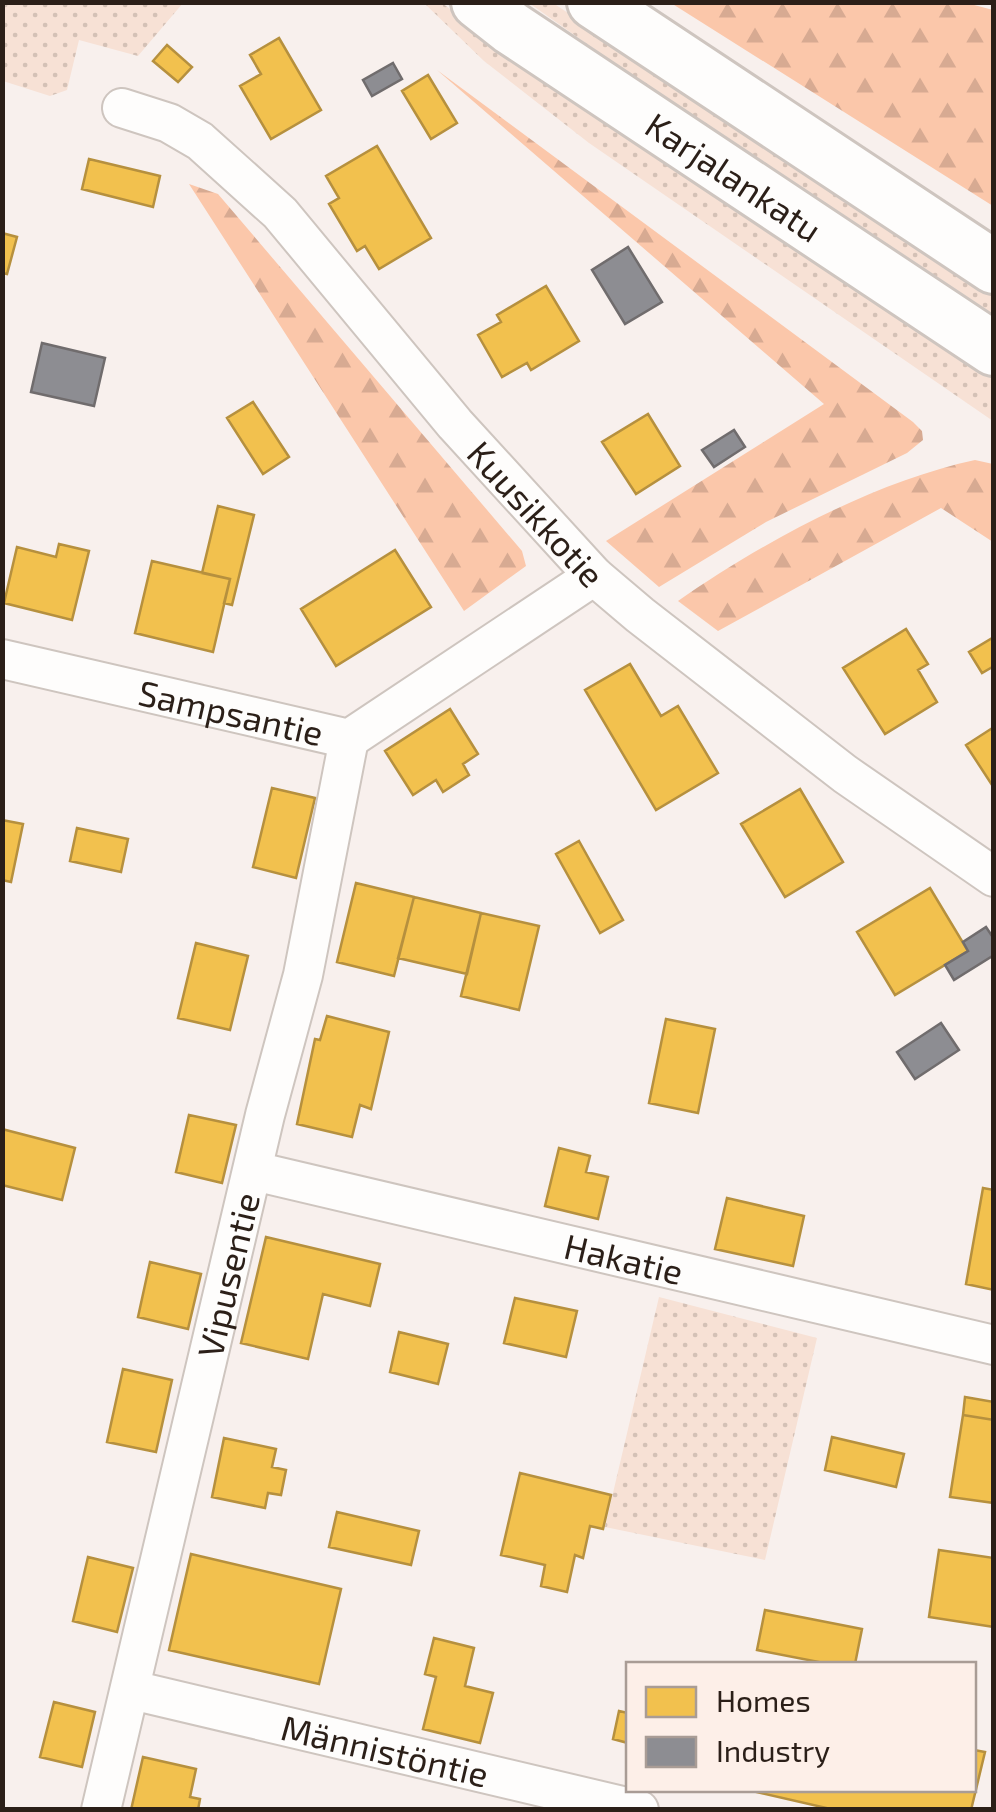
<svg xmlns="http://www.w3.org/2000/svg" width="996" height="1812" viewBox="0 0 996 1812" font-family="'Exo 2',sans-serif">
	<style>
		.grass { fill: url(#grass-dots) }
		.forest { fill: url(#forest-firs) }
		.homes { fill: #f2c14e; stroke: #b6903e; stroke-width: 2.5 }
		.industry { fill: #8d8d92; stroke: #706c6d; stroke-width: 2.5 }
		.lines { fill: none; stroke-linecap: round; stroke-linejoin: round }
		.street-casing { stroke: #cec5bf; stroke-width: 42 }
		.secondary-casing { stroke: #cec5bf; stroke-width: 58 }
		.street { stroke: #fefdfc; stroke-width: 38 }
		.secondary { stroke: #fefdfc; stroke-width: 52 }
		.labels { text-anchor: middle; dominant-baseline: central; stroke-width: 10; stroke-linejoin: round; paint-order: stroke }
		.street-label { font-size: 35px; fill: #2b1f18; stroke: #fdefe8 }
	</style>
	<defs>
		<pattern id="grass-dots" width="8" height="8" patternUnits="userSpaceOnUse" patternTransform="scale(2.5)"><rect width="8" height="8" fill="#f7e1d5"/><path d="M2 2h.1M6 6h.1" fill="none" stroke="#d4c1b6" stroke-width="1.8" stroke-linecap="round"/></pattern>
		<pattern id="forest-firs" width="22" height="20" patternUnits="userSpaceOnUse" patternTransform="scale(2.5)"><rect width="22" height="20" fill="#fbc7aa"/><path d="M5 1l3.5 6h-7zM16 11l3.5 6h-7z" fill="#d7aa92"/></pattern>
	</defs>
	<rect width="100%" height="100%" fill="#f8f0ed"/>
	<path class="grass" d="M2,3L3,2L183,3L138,56L79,40L67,90L50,96L3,81Z
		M424,3H442L558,90L993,378V421L589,143L484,61Z
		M529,3H553L993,295V314L621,68Z
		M659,1297L817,1338L765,1560L605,1527Z"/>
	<path class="forest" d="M963,2L993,10V206L671,3Z
		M437,70L913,422L922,431L923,440L907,453L766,522L659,587L606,541L824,404Z
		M189,184L218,194L522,551L526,566L464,611Z
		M975,460L993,464V542L941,508L718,631L678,601C763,542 873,482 975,460Z"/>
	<path class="homes" d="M279,38L321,110L271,139L240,86L261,74L250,55Z
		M167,45L192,67L178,82L153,61Z
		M428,75L457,123L431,139L402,91Z
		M377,146L431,238L379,269L365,246L357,251L329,204L339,198L326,176Z
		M89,159L160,176L153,207L82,189Z
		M2,233L17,237L7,274L2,273Z
		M546,286L579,341L531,370L527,363L502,377L478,335L501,322L497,315Z
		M253,402L289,457L263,474L227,418Z
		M648,414L680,466L636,494L602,442Z
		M218,506L254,515L232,605L224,603L230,579L202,573Z
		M59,544L89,551L72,620L4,603L17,547L56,557Z
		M395,550L431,607L336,666L301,609Z
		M152,561L230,579L213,652L135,633Z
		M906,629L928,664L918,670L937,702L885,734L843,668Z
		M994,637V666L982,673L969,652Z
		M630,664L661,716L678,706L718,773L656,810L585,690Z
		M450,709L478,754L463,764L469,775L443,792L436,780L413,795L385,751Z
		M994,727V788L966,745Z
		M272,788L315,798L296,878L253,867Z
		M800,789L843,862L785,897L741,824Z
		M2,820L23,824L11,882L2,880Z
		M77,828L128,839L121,872L70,861Z
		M579,841L623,920L600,933L556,854Z
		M356,883L414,897L394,976L337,962Z
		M930,888L968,951L895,995L857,932Z
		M414,897L481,913L467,974L398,958Z
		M481,913L539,926L519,1010L461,996Z
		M196,943L248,956L230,1030L178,1018Z
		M327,1016L389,1032L371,1109L360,1105L352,1137L297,1124L315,1039L320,1040Z
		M666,1019L715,1029L698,1113L649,1103Z
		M189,1115L236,1125L222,1183L176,1172Z
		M2,1129L75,1148L62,1200L2,1185Z
		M559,1148L590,1156L586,1172L608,1177L598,1219L545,1206Z
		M983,1188L994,1190V1290L966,1284Z
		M727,1198L804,1216L793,1266L715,1249Z
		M266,1237L380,1264L370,1306L323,1294L308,1359L241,1343Z
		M150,1262L201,1274L188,1329L138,1317Z
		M515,1298L577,1311L566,1357L504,1343Z
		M399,1332L448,1344L438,1384L390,1372Z
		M123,1369L172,1380L156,1452L107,1442Z
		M965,1397L994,1402V1420L963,1415Z
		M963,1415L994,1420V1503L950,1497Z
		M832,1437L904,1454L896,1487L825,1470Z
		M224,1438L276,1449L272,1467L286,1470L281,1495L268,1493L265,1508L212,1497Z
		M520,1473L611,1495L603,1529L590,1526L583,1558L575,1555L567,1592L541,1586L545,1565L501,1555Z
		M337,1512L419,1531L411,1565L329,1547Z
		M939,1550L994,1558V1627L929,1617Z
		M191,1554L341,1589L319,1684L169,1650Z
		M88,1557L133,1568L117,1632L73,1621Z
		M765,1610L862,1629L855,1664H829L757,1650Z
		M434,1638L474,1648L465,1686L493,1693L480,1743L423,1729L436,1677L425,1674Z
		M54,1702L95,1712L82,1767L40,1757Z
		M619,1711L628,1713V1743L613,1739Z
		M974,1750L985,1752L971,1810H835L748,1790H974Z
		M143,1757L196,1769L190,1797L200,1799L198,1810H131Z"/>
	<path class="industry" d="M393,63L402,79L372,96L363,80Z
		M628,247L662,302L625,324L592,270Z
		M42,343L105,358L94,406L31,392Z
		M734,430L745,447L714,467L702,450Z
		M986,927L994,939V955L954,980L945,965L968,951L963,942Z
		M941,1023L959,1050L915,1079L897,1052Z"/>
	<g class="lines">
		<g class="street-casing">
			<g id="street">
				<path id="s1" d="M122,108L169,123L200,141L280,213L455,424L594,576L640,615L845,774L994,877"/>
				<path id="s2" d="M2,659L349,739L594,576"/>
				<path id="s3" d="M254,1171L994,1345"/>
				<path id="s4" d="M132,1690L639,1810"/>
				<path id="s5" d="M101,1810L265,1115L303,975L349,739"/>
			</g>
		</g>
		<g class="secondary-casing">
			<g id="secondary">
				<path id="s6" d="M478,2L511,28L994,349"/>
				<path d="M594,2L994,267"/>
			</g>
		</g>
		<use href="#street" class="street"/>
		<use href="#secondary" class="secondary"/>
	</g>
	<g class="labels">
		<g class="street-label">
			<text stroke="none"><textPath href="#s6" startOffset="310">Karjalankatu</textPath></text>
			<text stroke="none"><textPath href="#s1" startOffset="588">Kuusikkotie</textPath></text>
			<text stroke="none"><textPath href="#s2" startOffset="235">Sampsantie</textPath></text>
			<text stroke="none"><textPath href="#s3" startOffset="380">Hakatie</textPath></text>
			<text stroke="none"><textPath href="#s5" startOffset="550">Vipusentie</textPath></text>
			<text stroke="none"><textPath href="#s4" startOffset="260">Männistöntie</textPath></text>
		</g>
	</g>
	<rect width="996" height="1812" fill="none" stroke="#2b1f18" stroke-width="10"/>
	<rect x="626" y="1662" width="350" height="130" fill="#fdefe8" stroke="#a99c95" stroke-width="2.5"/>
	<rect x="646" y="1687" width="50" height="30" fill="#f2c14e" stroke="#a99c95" stroke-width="2.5"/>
	<text x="716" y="1712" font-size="30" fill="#2b1f18">Homes</text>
	<rect x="646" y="1737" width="50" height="30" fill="#8d8d92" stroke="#a99c95" stroke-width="2.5"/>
	<text x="716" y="1762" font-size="30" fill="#2b1f18">Industry</text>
</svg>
